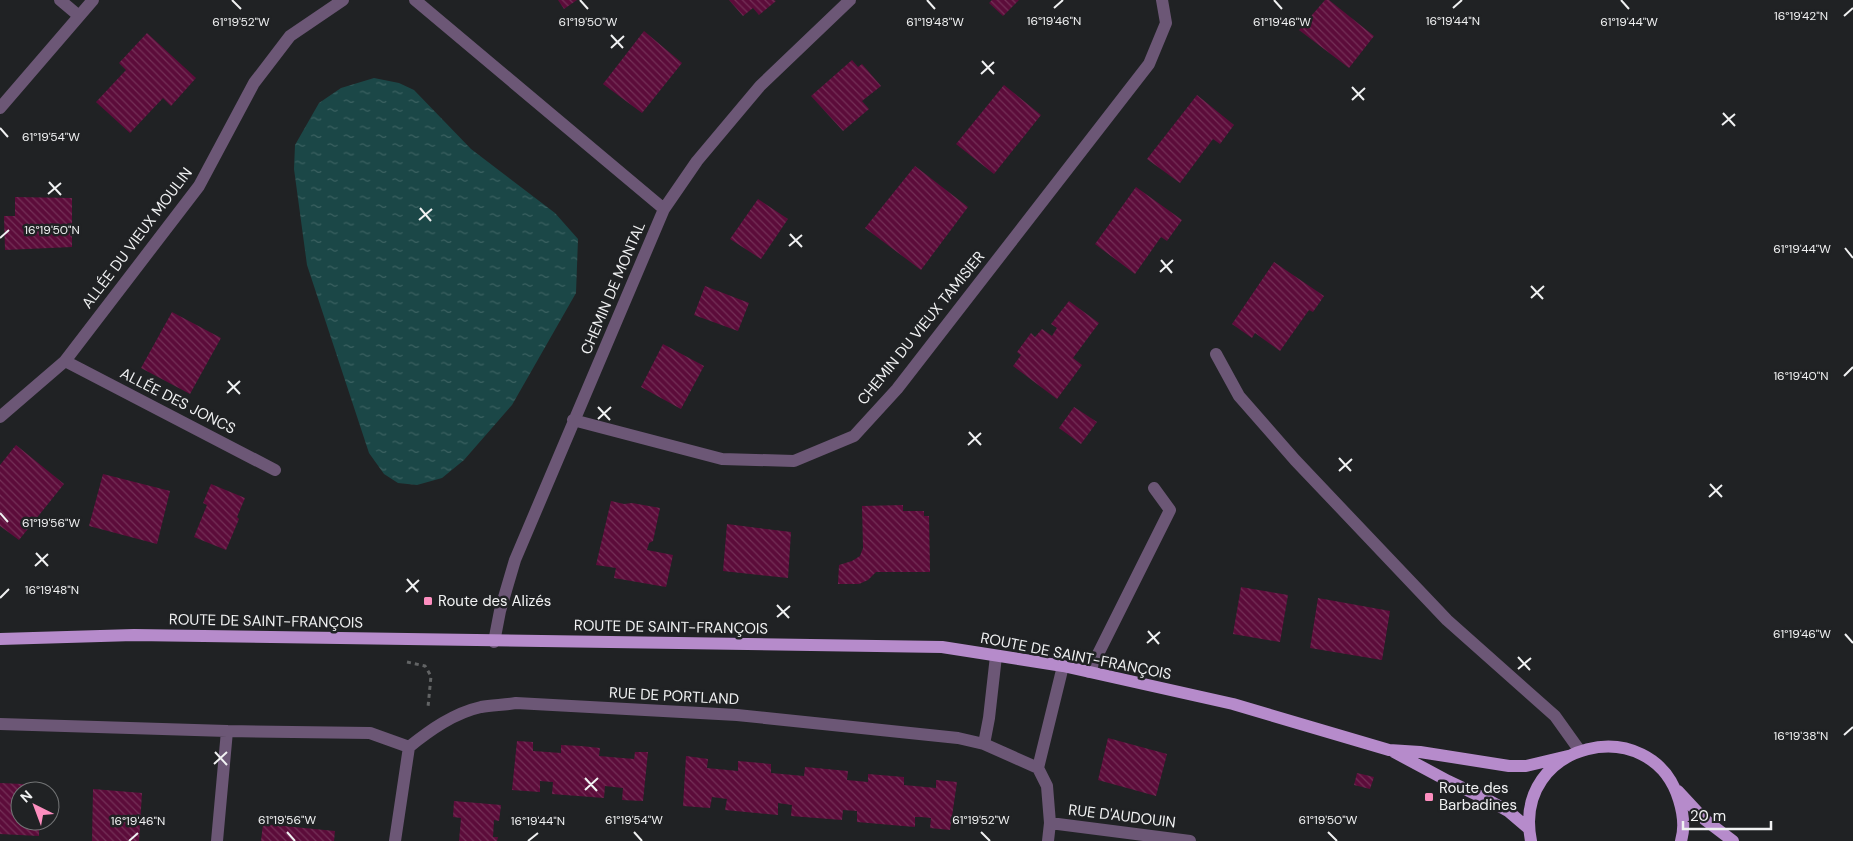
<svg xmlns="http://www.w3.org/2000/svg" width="1853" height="841" viewBox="0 0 1853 841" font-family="'DM Sans',sans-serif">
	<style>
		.water { fill: url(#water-ripples) }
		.building { fill: url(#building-back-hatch) }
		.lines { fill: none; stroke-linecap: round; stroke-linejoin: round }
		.path { stroke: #626465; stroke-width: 3; stroke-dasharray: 4 4; stroke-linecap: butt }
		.lane { stroke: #6c5776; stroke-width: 12 }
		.street { stroke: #6c5776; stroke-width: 12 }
		.primary { stroke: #b68bcb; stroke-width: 12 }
		.ticks { fill: none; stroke: #f0f1f2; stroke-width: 2 }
		.poi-dot { fill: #fd8ebf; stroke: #202224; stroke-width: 2 }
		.labels { text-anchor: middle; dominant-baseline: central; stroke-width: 5; stroke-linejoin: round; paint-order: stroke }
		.street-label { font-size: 15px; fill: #f0f1f2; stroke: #202224 }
		.poi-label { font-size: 15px; fill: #f0f1f2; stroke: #202224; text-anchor: start }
		.ticks-label { font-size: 12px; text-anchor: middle; fill: #f0f1f2; stroke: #202224; stroke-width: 5; stroke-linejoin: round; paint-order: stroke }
	</style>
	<defs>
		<pattern id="water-ripples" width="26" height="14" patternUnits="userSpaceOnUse" patternTransform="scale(1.25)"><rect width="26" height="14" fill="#1b4747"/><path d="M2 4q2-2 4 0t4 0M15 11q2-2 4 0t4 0" fill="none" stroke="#3c6262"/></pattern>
		<pattern id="building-back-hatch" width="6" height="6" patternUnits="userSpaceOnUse" patternTransform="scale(1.25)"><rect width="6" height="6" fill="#5c0c3a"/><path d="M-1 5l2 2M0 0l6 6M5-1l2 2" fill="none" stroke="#743057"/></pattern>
	</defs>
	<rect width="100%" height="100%" fill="#202224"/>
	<path class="water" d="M374,78L399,83L414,90L471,149L555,213L578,239L576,293L512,405L464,460L442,478L417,485L398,483L384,474L369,453L307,265L294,169L295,145L319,103L341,88Z"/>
	<path class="building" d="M558,0H577L564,9Z
		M729,0H774L776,1L759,15L753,8L743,16Z
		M992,0H1019L1003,16L989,3Z
		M1325,0H1329L1374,36L1349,68L1299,30Z
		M644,31L682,63L642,113L603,84Z
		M147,33L196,78L171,106L163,98L130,133L96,102L126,70L119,63Z
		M852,60L858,67L862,64L881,86L862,101L869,109L843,131L811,96Z
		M1004,85L1041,115L994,174L956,144Z
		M1197,95L1234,125L1220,144L1213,139L1180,183L1147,159Z
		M915,166L968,207L921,270L865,228Z
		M1136,187L1182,220L1167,241L1161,237L1135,274L1095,244Z
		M15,197L72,198V247L5,250L4,216H15Z
		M758,199L788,219L761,259L730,239Z
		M1274,262L1324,296L1313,312L1309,310L1280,351L1255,333L1252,338L1232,324Z
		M705,286L749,303L738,331L694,315Z
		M1069,301L1099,323L1073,358L1082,365L1057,399L1013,366L1021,355L1017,352L1031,333L1035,337L1042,329L1052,336L1057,328L1051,324Z
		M172,312L221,338L190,394L141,368Z
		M663,344L704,366L681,409L641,387Z
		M1074,407L1097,422L1081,444L1059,428Z
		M16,445L64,484L19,540L0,526V465Z
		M103,474L170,491L157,544L89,526Z
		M211,484L245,498L237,517L239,519L226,550L194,537L207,505L203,503Z
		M611,501L624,504L632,503L660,508L653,541L649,543L647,550L673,555L666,587L614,578L616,568L596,565Z
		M903,505V511H924V516H929L930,572H876L868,580L859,584H838L839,565L852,561L860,556L863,548L862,506Z
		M727,524L791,532L788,578L723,571Z
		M1241,587L1288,595L1280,642L1233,634Z
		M1318,598L1390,611L1382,660L1310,648Z
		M1108,738L1167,754L1156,796L1098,780Z
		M517,741L533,742V751L561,753V745L581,746L600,748L599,756L634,759L635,752H648L643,801L622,800L623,788L605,786L604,798L552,794L553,782L540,781V792L512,790Z
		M686,756L708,759L707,768L738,771V761L771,764V773L804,776L805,767L848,771L847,780L868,782V774L904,777V785L936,788V780L957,782L950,830L930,828L931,818L921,817H915V827L857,822V811L843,810L842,820L791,816L792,805L778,803V815L725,810L727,799L712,797L710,808L683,806Z
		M1357,773L1374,777L1370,789L1354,785Z
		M0,783L45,785V791H20V821H39V836L0,834Z
		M93,789L142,793L139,841H92Z
		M454,801L501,805L499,821L494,820L493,837H498L497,841H459L461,818L453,817Z
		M263,824L335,831L334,841H261Z"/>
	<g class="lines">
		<path class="path" d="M407,662L425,666L431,676L428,707"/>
		<path class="lane" d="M1216,354L1239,396L1295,460L1447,620L1555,716L1580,751
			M1089,672L1170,510L1154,488"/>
		<path class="street" d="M60,0L79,16
			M415,0L664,209
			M0,108L93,0
			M65,361L275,470
			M0,417L65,361L199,186L254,83L290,36L343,0
			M573,420L722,459L794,461L854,436L897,389L1149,64L1166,23L1162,0
			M494,642L500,611L515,560L664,209L697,161L760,86L850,0
			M0,724L227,731L370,733L409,747
			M984,744L989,718L996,656
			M1050,823L1190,841
			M217,841L227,731
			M395,841L409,747C430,730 454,713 481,707C492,705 505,705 516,703L737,715L958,738L984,744L1038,768
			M1048,841L1050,823L1047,786L1038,768L1063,666"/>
		<path class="primary" d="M0,639L134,635L942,647L1063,666L1233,704L1389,750L1420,752L1509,766H1526L1568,756
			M1394,752L1448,781L1488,800L1508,811L1528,828
			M1678,791L1704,819L1733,841
			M1531,841C1511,741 1652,710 1679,800C1683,813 1685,828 1681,841"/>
	</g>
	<path class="ticks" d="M232,0L241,9M580,0L588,9M927,0L935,9M1274,0L1282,9M1621,0L1629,9M1054,8L1063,0M1453,8L1462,0M1844,16L1853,8M611,35L623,48M611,48L624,36M982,61L994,74M981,74L994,62M1352,87L1364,100M1352,100L1365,88M1723,113L1735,126M1722,125L1735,114M0,128L8,137M49,182L61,195M48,194L61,183M420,208L431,221M419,220L432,209M790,234L802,247M0,238L9,230M789,246L802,235M1845,248L1853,258M1161,260L1172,273M1160,272L1173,260M1531,286L1543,299M1531,298L1544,286M1844,376L1853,367M228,381L240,394M227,393L240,381M598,407L610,420M598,419L611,407M969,432L981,445M968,445L981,433M1339,458L1351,471M1339,471L1352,459M1710,484L1722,497M1709,497L1722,485M0,513L8,522M36,553L48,566M35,566L48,554M407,579L418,592M406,592L419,580M0,598L9,589M777,605L789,618M777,617L790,606M1148,631L1159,644M1845,634L1853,643M1147,643L1160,632M1518,657L1530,670M1518,669L1531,658M1844,735L1853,727M215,752L227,765M214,764L227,752M585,778L597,791M585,790L598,778M287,832L295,841M634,832L642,841M981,832L990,841M1328,832L1337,841M129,841L138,833M528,841L538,833"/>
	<g class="poi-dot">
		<rect x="423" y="596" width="10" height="10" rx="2.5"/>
		<rect x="1424" y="792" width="10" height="10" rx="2.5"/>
	</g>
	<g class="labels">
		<g class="street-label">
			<text transform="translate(137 238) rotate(-53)">ALLÉE DU VIEUX MOULIN</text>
			<text transform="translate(613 288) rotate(-67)">CHEMIN DE MONTAL</text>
			<text transform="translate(921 328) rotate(-51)">CHEMIN DU VIEUX TAMISIER</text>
			<text transform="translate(178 401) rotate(27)">ALLÉE DES JONCS</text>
			<text transform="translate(266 621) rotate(1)">ROUTE DE SAINT-FRANÇOIS</text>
			<text transform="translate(671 627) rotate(1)">ROUTE DE SAINT-FRANÇOIS</text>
			<text transform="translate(1076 656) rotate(11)">ROUTE DE SAINT-FRANÇOIS</text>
			<text transform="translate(674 696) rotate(3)">RUE DE PORTLAND</text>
			<text transform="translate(1122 816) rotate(7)">RUE D'AUDOUIN</text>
		</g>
		<g class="poi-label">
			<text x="438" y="601">Route des Alizés</text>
			<text x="1439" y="788">Route des<tspan x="1439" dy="17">Barbadines</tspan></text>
		</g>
	</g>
	<g class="ticks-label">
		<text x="1801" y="20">16°19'42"N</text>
		<text x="1054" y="25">16°19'46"N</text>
		<text x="1453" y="25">16°19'44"N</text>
		<text x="241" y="26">61°19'52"W</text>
		<text x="588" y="26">61°19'50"W</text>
		<text x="935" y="26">61°19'48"W</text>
		<text x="1282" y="26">61°19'46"W</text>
		<text x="1629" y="26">61°19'44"W</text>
		<text x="51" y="141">61°19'54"W</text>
		<text x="52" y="234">16°19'50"N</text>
		<text x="1802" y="253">61°19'44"W</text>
		<text x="1801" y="380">16°19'40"N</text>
		<text x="51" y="527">61°19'56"W</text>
		<text x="52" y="594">16°19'48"N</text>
		<text x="1802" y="638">61°19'46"W</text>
		<text x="1801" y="740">16°19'38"N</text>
		<text x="287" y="824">61°19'56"W</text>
		<text x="634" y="824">61°19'54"W</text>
		<text x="981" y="824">61°19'52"W</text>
		<text x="1328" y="824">61°19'50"W</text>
		<text x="138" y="825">16°19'46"N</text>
		<text x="538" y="825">16°19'44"N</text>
	</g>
	<g transform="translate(35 806) rotate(318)"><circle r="24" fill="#202224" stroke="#737576"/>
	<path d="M0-4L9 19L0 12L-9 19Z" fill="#fd8ebf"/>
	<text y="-8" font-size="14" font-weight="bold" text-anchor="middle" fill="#f0f1f2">N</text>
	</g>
	<path d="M1683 821v8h88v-8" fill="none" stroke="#f0f1f2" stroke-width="2.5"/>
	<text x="1690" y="821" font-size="15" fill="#f0f1f2" stroke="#202224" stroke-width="4" paint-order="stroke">20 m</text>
</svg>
